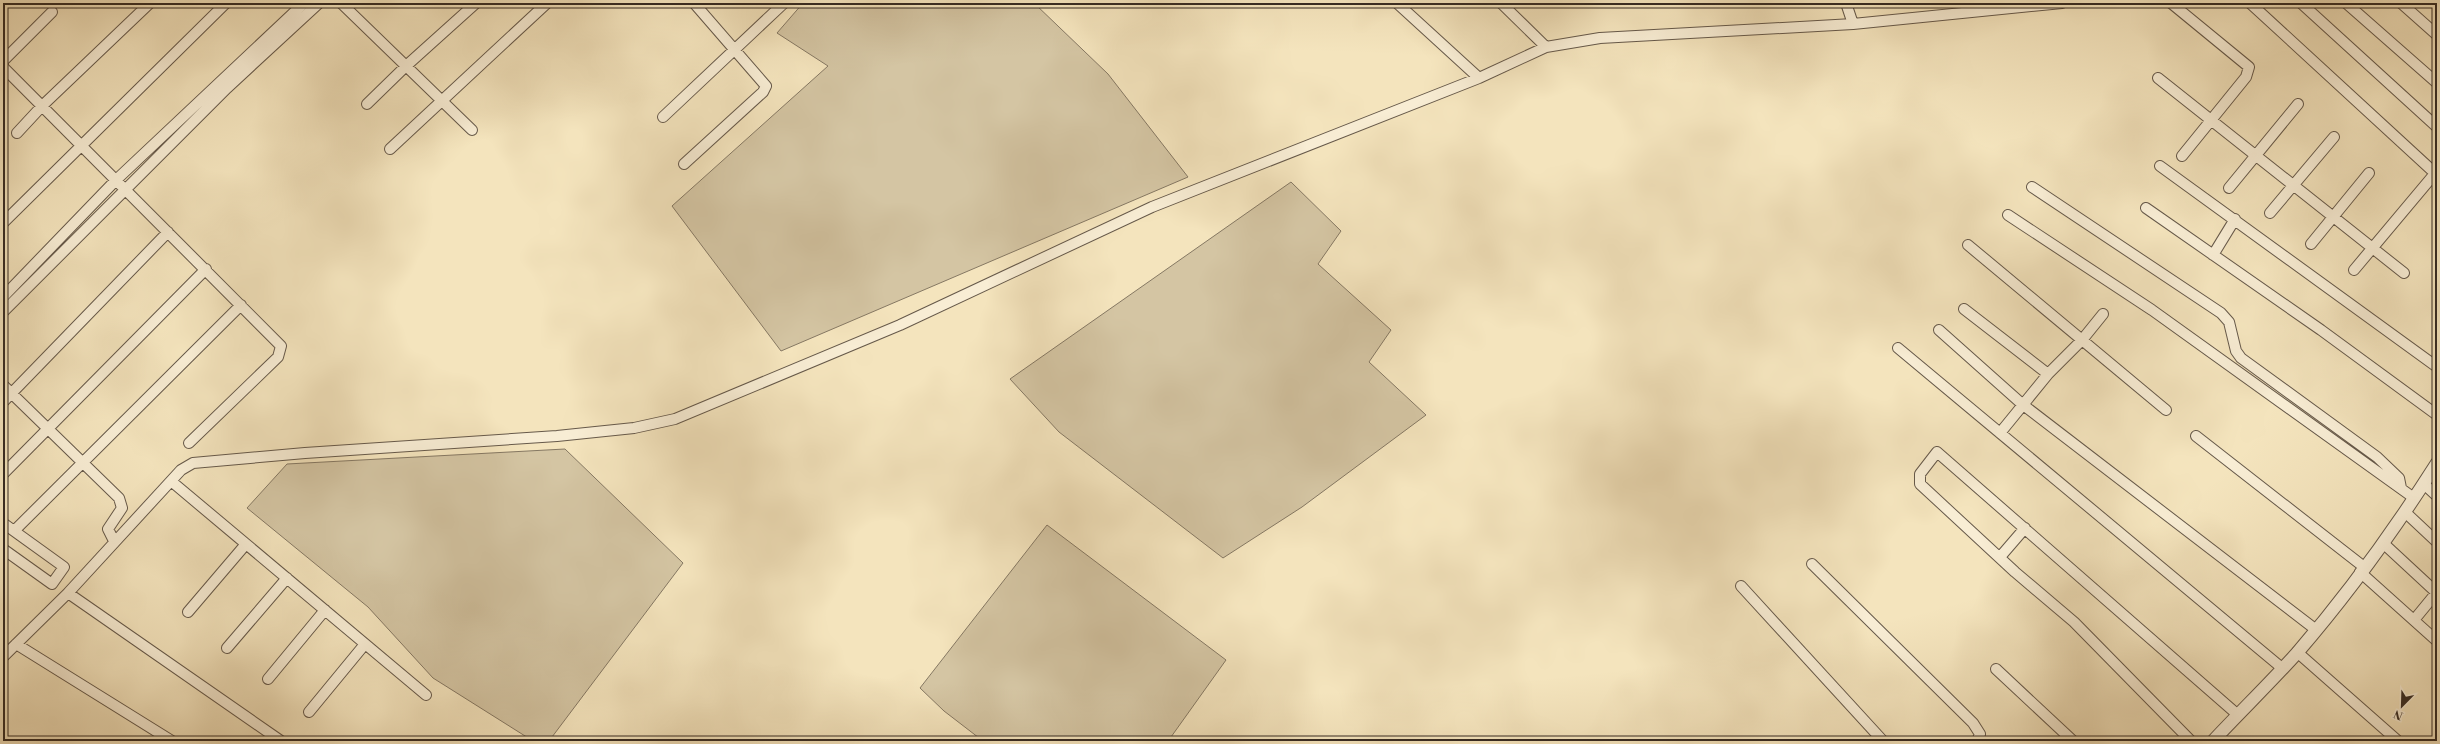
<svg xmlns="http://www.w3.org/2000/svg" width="2440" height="744" viewBox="0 0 2440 744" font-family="'Libre Bodoni',serif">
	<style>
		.green { fill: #d4c5a3; stroke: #857863 }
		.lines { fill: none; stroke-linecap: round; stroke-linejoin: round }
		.minor-casing { stroke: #66594a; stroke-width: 12 }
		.tertiary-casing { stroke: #66594a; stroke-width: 14 }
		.minor { stroke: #f8edd4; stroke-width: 10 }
		.tertiary { stroke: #f8edd4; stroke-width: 12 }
	</style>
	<rect width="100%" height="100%" fill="#f4e4bd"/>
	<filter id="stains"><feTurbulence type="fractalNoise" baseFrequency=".005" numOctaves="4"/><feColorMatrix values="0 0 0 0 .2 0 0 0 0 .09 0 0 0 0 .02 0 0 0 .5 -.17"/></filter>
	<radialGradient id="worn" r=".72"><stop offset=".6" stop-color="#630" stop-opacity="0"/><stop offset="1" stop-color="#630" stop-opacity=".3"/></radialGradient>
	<path class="green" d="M803,3H1034L1108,74L1188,177L781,351L672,206L828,66L777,33Z
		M1291,182L1341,231L1318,264L1391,330L1369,362L1426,415L1302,507L1223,558L1059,432L1010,379Z
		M565,449L683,563L549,741H533L433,678L368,607L247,508L287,464Z
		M1047,525L1226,660L1171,737L1180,741H983L944,711L920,688Z"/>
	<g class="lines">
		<g class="minor-casing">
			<path id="minor" d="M341,3L472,130
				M1397,3L1479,78
				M1501,3L1546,47
				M1846,3L1853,24
				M2171,3L2249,67L2246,77L2182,156
				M2250,3L2437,175
				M2301,3L2437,127
				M2346,3L2437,83
				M2401,3L2437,35
				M3,61L52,12
				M3,67L281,346L278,357L189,443
				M2158,78L2404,273
				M367,104L406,66L476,3
				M663,117L784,3
				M17,133L42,106L150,3
				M390,149L547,3
				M684,164L763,92L766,86L694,3
				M2160,166L2437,367
				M2032,187L2221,313L2229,322L2236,351L2241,358L2377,457L2399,478L2401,488
				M2229,188L2298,104
				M2146,208L2321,330L2437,415
				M2270,213L2334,137
				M2008,215L2152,310L2414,498
				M3,223L226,3
				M2311,244L2369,173
				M1968,245L2166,410
				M2213,255L2235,219
				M2354,270L2437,171
				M3,297L116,180L304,3
				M1964,309L2048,374
				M3,312L227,88L319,3
				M1939,330L2022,404L2315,629
				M1898,348L2282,668
				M3,385L119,498L122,508L108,529L114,541
				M3,402L168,232
				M2000,433L2048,374L2082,340L2103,314
				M2196,436L2364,567
				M3,474L206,269
				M171,481L426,695
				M2424,484L2437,496
				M2405,512L2437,542
				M3,523L64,567L52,584L3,549
				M14,531L241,305
				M2383,543L2437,593
				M2000,557L2025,528
				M1812,564L1973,723L1980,734L1977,741
				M2360,572L2437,641
				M1741,586L1883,741
				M68,593L281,741
				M188,612L246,544
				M2414,620L2437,592
				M16,644L172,741
				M227,648L287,578
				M2297,652L2398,741
				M3,657L68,593L181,470L193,463L305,453L557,436L634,428L675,419L900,325L1152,207L1479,78L1546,47L1600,38L1853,24L2062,3
				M1996,669L2073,741
				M268,679L325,610
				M309,712L365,644
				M2191,741L2074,622L2015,572L1920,484V474L1937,452L2238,715"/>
		</g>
		<g class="tertiary-casing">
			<path id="tertiary" d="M2213,741C2241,711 2270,683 2297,653C2348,594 2395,529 2437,463"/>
		</g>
		<use href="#minor" class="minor"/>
		<use href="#tertiary" class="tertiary"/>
	</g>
	<rect width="2440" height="744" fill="none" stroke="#f4e4bd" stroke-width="16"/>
	<rect x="4" y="4" width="2432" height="736" fill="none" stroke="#362b23" stroke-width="2"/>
	<rect x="8" y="8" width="2424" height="728" fill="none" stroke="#362b23"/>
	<g transform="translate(2402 706) rotate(203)" stroke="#f8edd4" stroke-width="3" paint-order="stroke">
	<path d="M0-3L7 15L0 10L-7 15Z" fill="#362b23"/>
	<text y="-6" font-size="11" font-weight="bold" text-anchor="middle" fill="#362b23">N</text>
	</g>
	<rect width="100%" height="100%" filter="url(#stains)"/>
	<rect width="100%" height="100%" fill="url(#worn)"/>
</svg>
